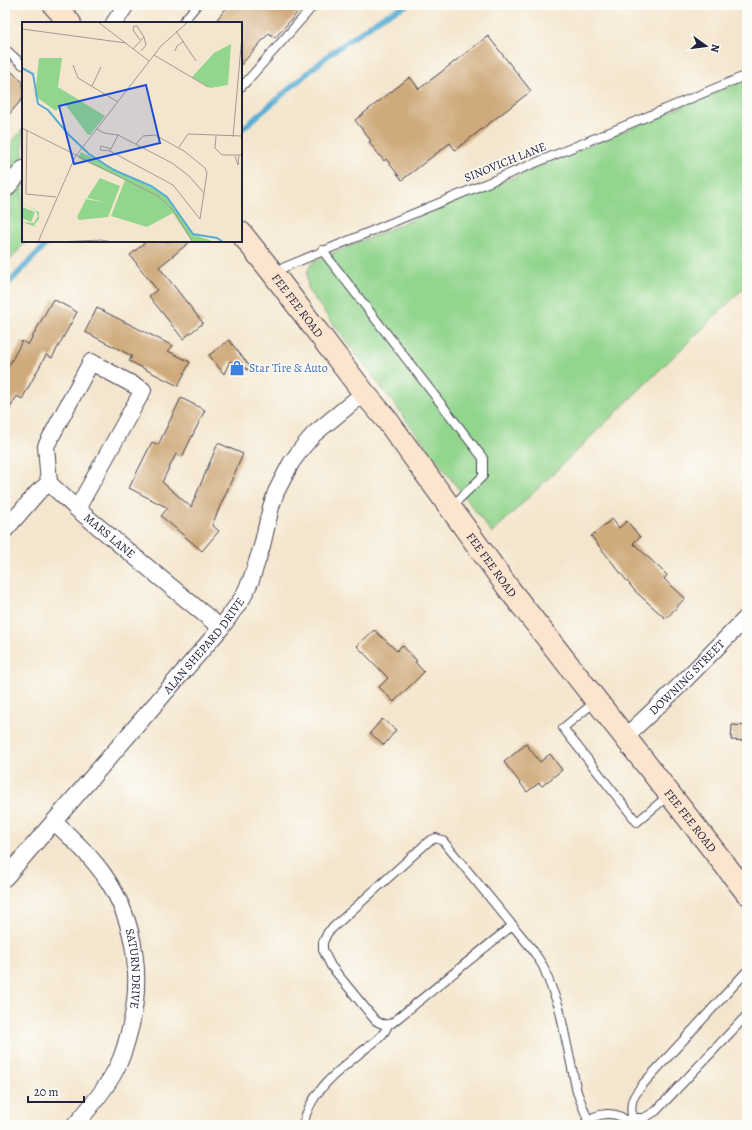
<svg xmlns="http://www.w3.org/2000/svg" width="752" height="1130" viewBox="0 0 752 1130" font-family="Alegreya,serif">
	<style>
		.green { fill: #92d58d; stroke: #5a7c64 }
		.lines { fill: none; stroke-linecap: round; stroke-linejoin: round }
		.stream { stroke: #57add4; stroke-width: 5.5 }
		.building { fill: #cfaa7b }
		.lane-casing { stroke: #423f51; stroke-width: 10 }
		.street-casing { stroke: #423f51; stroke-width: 18 }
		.secondary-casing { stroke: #423f51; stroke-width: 24 }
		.lane { stroke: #fff; stroke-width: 8 }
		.street { stroke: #fff; stroke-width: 16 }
		.secondary { stroke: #fbe5cf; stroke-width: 22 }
		.labels { text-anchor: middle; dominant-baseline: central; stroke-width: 3; stroke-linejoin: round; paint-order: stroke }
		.street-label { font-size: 12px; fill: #22223b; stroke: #fdfcf7 }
		.shop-label { font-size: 12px; fill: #366cbe; stroke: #fdfcf7; text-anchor: start }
		.inset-river { fill: none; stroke: #57add4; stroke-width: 2 }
		.inset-road { fill: none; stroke: #a09893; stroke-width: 1 }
		.view { fill: #1d4ed8; fill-opacity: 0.15; stroke: #1d4ed8; stroke-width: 2 }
		.inset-edge { fill: none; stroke: #22223b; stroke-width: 2 }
	</style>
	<rect width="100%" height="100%" fill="#fdfcf7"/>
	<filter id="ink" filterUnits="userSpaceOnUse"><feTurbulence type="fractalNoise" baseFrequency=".025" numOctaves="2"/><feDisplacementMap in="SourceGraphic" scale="8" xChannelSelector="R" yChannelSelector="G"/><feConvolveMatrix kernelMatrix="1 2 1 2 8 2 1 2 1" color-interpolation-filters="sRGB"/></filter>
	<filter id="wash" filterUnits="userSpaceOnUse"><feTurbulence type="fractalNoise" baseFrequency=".012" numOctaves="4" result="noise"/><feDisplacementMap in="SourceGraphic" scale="16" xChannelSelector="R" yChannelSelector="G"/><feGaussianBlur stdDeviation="0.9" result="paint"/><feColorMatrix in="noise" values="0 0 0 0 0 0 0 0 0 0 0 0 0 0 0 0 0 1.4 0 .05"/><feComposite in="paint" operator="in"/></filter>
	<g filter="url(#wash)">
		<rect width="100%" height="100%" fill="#f4e6ce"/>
		<path class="green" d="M747,79V285L492,533L310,293C306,282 305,270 314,261Z
			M23,129V241H26L5,266V151Z"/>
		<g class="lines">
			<path class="stream" d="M241,130L331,53L384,16L407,5
				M5,287L49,241"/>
		</g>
		<g id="blocks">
			<path class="building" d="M229,5H304L275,38L269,33L241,65V23H214Z
				M488,36L531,91L455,150L450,143L402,180L386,159L384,161L369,142L371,141L355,120L410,77L419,89Z
				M5,66L23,82V98L5,119Z
				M147,241H191L159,267L203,323L183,339L149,296L157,290L130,255Z
				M53,299L77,312L52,358L46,355L22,399L17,396L5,417V373L22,341L28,345Z
				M97,308L173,346L168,351L190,362L178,386L129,361L132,356L85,332Z
				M229,340L255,373L230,361L224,374L209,355Z
				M181,398L205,410L182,457L176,454L162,482L191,507L218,443L243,454L212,525L219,531L202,551L161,516L168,508L129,488L152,442L158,445Z
				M612,519L619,528L627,521L640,537L633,543L667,575L664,579L685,598L666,619L635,591L591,536Z
				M374,630L397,651L402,645L417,661L415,662L424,672L394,702L379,687L388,678L357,646Z
				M382,719L396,730L384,745L370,733Z
				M732,725L747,726V741L731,740Z
				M526,744L540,762L550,754L562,770L542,786L539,783L527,792L504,762Z"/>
		</g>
	</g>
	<g filter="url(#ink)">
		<use href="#blocks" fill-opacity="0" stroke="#423f51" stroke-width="1"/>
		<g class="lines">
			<g class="lane-casing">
				<path id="lane" d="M182,23L197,5
					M5,49L23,65
					M241,87L246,82L314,5
					M322,250L483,458V476L451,507
					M273,272L747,75
					M596,701L563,728L637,822L669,795
					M513,925L392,1023C385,1026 380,1024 375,1020L331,966L323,950V942L328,932L429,841L436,838L443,841L532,949L543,966L559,1007L577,1092L588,1120
					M627,1122L632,1118H644L656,1111L747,1015
					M303,1125C310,1091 339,1070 365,1049C374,1042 384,1036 388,1025
					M583,1125C595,1112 618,1109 629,1124
					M639,1125L632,1118C630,1101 632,1098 643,1084L747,971"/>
			</g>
			<g class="street-casing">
				<g id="street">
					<path d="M114,23L126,5"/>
					<path d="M5,190L23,169"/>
					<path d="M49,483L46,446L91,362L143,390L77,509"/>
					<path id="s1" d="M5,530L38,492L49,483L77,509L221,628"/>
					<path id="s2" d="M625,737L676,689L747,617"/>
					<path id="s3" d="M54,822C72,838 90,855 104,875C138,924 144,984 127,1040C124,1051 120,1062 115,1071C104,1091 90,1108 75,1125"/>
					<path id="s4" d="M5,878L221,628L243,597L251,580L262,546L271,507L276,492L291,463L302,448L314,434L364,393"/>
				</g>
			</g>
			<g class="secondary-casing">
				<g id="secondary">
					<path d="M54,5L70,23"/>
					<path id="s5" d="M241,233L272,272L364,393L387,420L509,589L747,893"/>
				</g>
			</g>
			<use href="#lane" class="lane"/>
			<use href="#street" class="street"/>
			<use href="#secondary" class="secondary"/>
		</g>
	</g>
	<defs>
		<g id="shop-bare" transform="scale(1.2)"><path d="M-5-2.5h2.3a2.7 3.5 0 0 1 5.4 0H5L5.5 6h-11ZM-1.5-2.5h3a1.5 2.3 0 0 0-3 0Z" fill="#3f7fe0" stroke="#fdfcf7" stroke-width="2.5" paint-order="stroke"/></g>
	</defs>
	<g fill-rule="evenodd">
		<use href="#shop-bare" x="237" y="368"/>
	</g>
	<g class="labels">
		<g class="street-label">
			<text transform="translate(505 162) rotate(-22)">SINOVICH LANE</text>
			<text stroke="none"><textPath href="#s5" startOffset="92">FEE FEE ROAD</textPath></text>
			<text stroke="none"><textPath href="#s1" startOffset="145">MARS LANE</textPath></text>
			<text stroke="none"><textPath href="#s5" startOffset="416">FEE FEE ROAD</textPath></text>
			<text stroke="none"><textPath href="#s4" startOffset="306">ALAN SHEPARD DRIVE</textPath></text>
			<text stroke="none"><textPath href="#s2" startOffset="86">DOWNING STREET</textPath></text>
			<text stroke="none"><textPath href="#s5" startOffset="740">FEE FEE ROAD</textPath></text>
			<text stroke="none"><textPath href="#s3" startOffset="173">SATURN DRIVE</textPath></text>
		</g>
		<g class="shop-label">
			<text x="249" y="368">Star Tire &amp; Auto</text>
		</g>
	</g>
	<g transform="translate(22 22)">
		<rect width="220" height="220" fill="#f4e6ce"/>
		<path d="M209,22L206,63L188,66L170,55L192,31ZM17,36H40L36,65L83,94L68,113H66L42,81L34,89L13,74ZM59,130L142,172L173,213L193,220H170L151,191L125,205L89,194L103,158L56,136ZM78,156L98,164L86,195L57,198L55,195L64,177L86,181L65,176ZM0,181L17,190V197L12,203L14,205L0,200L12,201L16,194L14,189ZM0,185L13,190L9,200L0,196Z" fill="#92d58d"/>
		<path class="inset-river" d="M0,46L11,52L16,82L26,88L46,112L67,132L92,148L129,164L145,175L171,212L195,216L201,220"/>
		<path class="inset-road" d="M76,0L127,39M0,7L104,21M154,9L174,39M118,18L111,8L112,4H115L122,15M111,27L122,15L124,23L119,29M153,29L155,24L162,19M132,33L186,65M51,43L56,56L96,80M70,64L79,45M0,106L136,174L151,188L171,220M75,107L82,111L96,113L150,141L167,154L182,171M5,108L4,172L34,175M96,113L88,129L151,163L178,197M194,114L193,126L200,133H220M211,115L220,13M114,122L121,114L133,113L162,129L183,146L185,151L178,197M157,125L166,112L220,114M88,129L78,128L79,124L89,127M213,134L216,143L217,133M16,220L53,135L139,24L166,0M33,220L79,218L91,220"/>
		<path class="view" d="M124,63L138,121L52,142L37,84Z"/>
		<rect width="220" height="220" class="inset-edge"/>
	</g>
	<rect width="752" height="1130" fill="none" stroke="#fdfcf7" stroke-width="20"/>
	<g transform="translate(706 46) rotate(104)" stroke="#fdfcf7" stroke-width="3" paint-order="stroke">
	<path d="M0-3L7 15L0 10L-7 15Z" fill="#22223b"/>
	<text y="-6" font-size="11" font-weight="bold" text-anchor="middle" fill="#22223b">N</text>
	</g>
	<path d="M28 1096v6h56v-6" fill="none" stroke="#22223b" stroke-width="2"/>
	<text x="34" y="1096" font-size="12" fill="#22223b" stroke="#fdfcf7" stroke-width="3" paint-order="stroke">20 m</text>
</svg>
